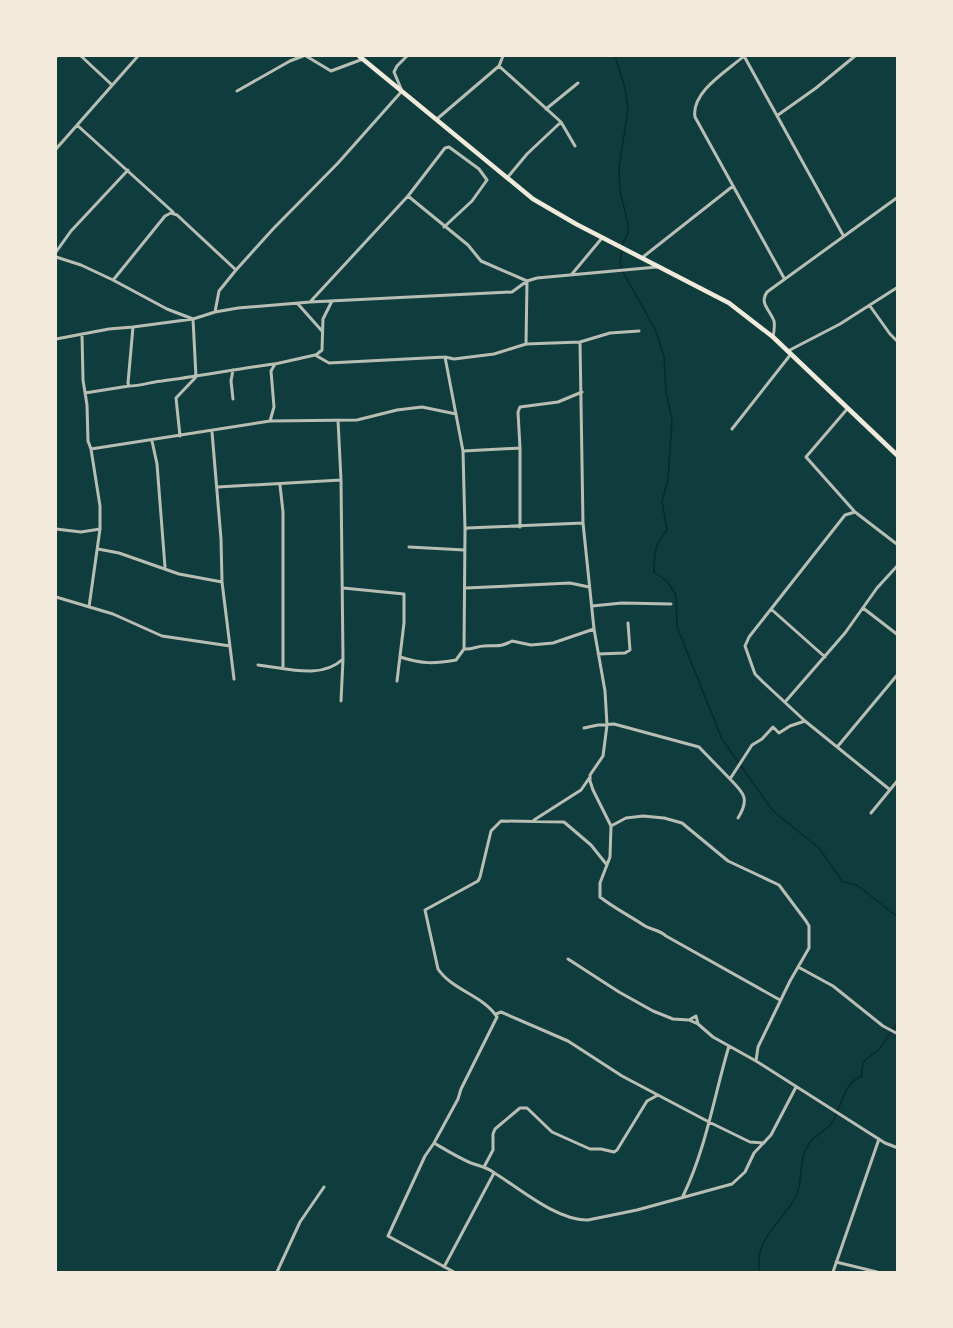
<svg xmlns="http://www.w3.org/2000/svg" width="953" height="1328" viewBox="0 0 953 1328" font-family="'Golos Text',sans-serif">
	<style>
		.lines { fill: none; stroke-linecap: round; stroke-linejoin: round }
		.stream { stroke: #0a2a2b; stroke-width: 1.5 }
		.minor { stroke: #b8beb3; stroke-width: 3 }
		.secondary { stroke: #f1e9da; stroke-width: 4.5 }
	</style>
	<rect width="100%" height="100%" fill="#0f3d3e"/>
	<g class="lines">
		<path class="stream" d="M615,56L625,88L628,109L619,168L620,191L628,224V234L623,242L620,264L622,268
			M623,272L655,329L664,356L666,391L672,420L668,480L662,501L667,530C655,542 654,555 654,572L667,581L676,595L677,627L722,739L773,811L819,848L842,881L858,886L898,917
			M760,1272C752,1239 784,1222 796,1196C803,1181 799,1165 805,1151C812,1134 826,1133 833,1121C842,1105 844,1082 862,1076C861,1054 869,1061 880,1048C886,1040 891,1031 898,1023"/>
		<path class="minor" d="M81,56L112,85
			M306,56L331,71L363,59
			M744,56C727,71 691,92 695,117L784,278
			M744,56L843,235
			M56,57L57,56
			M499,66L561,122L575,146
			M237,91L290,61L303,56
			M546,109L578,83
			M778,115L816,88L855,56
			M437,119L499,66L503,56
			M77,125L173,212
			M56,149L138,56
			M507,178L527,154L561,122
			M408,196L468,245L481,261L527,281L526,344
			M56,252L71,231L128,170
			M56,257L81,265L113,280L167,309L193,319L215,312L238,308L310,302L512,292L527,281L537,278L657,267
			M643,257L733,186
			M572,274L602,238
			M114,279L165,216L171,213L177,215L236,270
			M310,302L408,196L445,148L449,147L479,169L487,180L472,201L444,227
			M298,304L322,331
			M870,306L890,334L898,342
			M215,312L219,291L236,270L273,229L338,163L402,91L394,72L397,66L407,56
			M82,334L83,380L87,405L88,441L91,449L270,421L357,420L397,410L422,407L456,414
			M773,337C774,332 775,326 774,321C770,310 759,303 767,292L898,197
			M56,339L109,329L133,327
			M580,342L583,523L594,629L605,691L607,725L603,756L590,775V781L593,790L611,826
			M788,351L840,324L898,287
			M316,355L322,350L323,319L332,301
			M445,357L463,451L465,530
			M233,370L231,381L233,399
			M85,393L129,386
			M848,408L806,457L855,512L898,545
			M270,421L274,407L271,371L275,364L315,355L329,363L445,357L454,359L494,354L526,344L580,342L610,333L639,331
			M732,429L791,354
			M212,432L221,539L222,582L234,679
			M180,436L176,398L196,377L193,319L133,327L128,383L129,386C140,386 151,382 162,381C199,376 237,369 274,364
			M152,441L157,464L165,567
			M463,451L520,448
			M280,485L283,512V667
			M218,487L341,480
			M855,512L845,515L749,637L745,646L755,674L762,681L805,721L889,789
			M520,527V448L518,412L520,407L558,402L582,392
			M56,529L81,532L100,529V506L91,449
			M409,547L464,550
			M98,549L119,553L179,574L222,582
			M343,588L404,594V623L397,681
			M466,588L570,583L589,587
			M56,597L113,614L162,636L230,646
			M592,606L622,603L671,604
			M89,607L100,529
			M863,608L898,635
			M771,609L825,657
			M464,649C472,650 477,646 484,646C497,645 499,648 512,641L531,645L553,643L594,629
			M598,654L625,653L630,650L628,623
			M400,657C423,664 433,664 456,660L464,649L465,530L467,528L583,523
			M258,665C286,668 321,680 343,659L341,480L338,420
			M341,701L343,659
			M785,702L845,633L877,588L898,565
			M584,728L598,725L614,724L699,747L730,779
			M838,746L898,674
			M871,813L898,780
			M738,818C750,799 744,793 730,779L752,745L762,739L773,727L779,733L790,726L805,721
			M534,820L581,790L590,777
			M568,959L619,992L653,1011L673,1019L689,1020L698,1024L713,1037L756,1061L885,1143L898,1148
			M800,968L833,986L883,1026L898,1034
			M496,1014L501,1012L568,1041L622,1076L709,1122L750,1142L764,1143
			M689,1020L696,1016L698,1024
			M756,1061L758,1047L790,981L809,948V926L806,921L779,885L728,861L682,823L664,818L643,816L626,818L611,826L610,857L600,883V897C614,908 630,916 645,926C652,930 660,930 666,936L780,1000
			M434,1143L458,1099L461,1089L497,1017C483,995 453,991 438,969L425,910L478,881L480,877L491,831L501,821L564,822L591,845L607,865
			M484,1167L493,1150V1134L495,1129L520,1108H527L552,1132L590,1149H601L614,1152L617,1150L647,1101L658,1095
			M683,1196C706,1149 714,1096 729,1046
			M836,1262L877,1272
			M444,1267L494,1173
			M277,1272L300,1222L324,1187
			M454,1272L388,1236L425,1156L434,1143C446,1150 459,1158 471,1163C479,1166 486,1167 493,1172C519,1188 557,1221 588,1220L637,1210L732,1184L745,1172L754,1153L771,1135L796,1087
			M833,1272L879,1139"/>
		<path class="secondary" d="M359,56L533,199L576,224L729,303L773,337L898,456"/>
	</g>
	<rect width="953" height="1328" fill="none" stroke="#f1e9da" stroke-width="114"/>
</svg>
